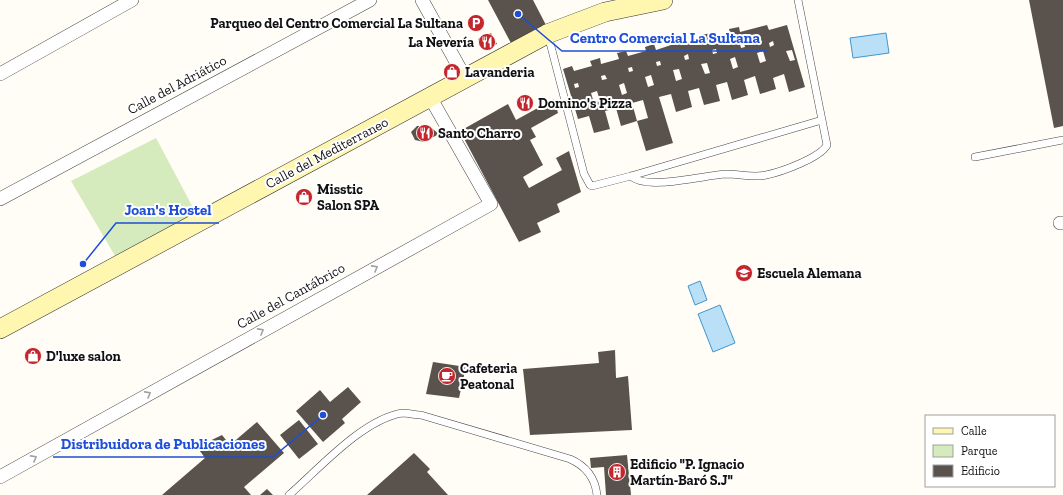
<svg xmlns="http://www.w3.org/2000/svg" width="1063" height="495" viewBox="0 0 1063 495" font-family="'Zilla Slab',serif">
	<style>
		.green { fill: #d5ebbd }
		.water { fill: #b9e0f7; stroke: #3f96cf }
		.building { fill: #5a524d; fill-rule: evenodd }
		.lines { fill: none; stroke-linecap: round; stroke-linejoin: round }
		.lane-casing { stroke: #444; stroke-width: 8 }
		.street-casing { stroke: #444; stroke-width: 14 }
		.secondary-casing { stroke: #333; stroke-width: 20 }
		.lane { stroke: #fff; stroke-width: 7 }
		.street { stroke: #fff; stroke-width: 13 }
		.secondary { stroke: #fff6b0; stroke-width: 19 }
		.oneway { stroke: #a0a0a0 }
		.labels { text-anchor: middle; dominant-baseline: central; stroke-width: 4; stroke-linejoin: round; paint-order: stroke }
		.poi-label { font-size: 14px; font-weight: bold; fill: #111; stroke: #fff; text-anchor: start }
		.street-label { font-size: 14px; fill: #111; stroke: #fff }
		.leader { fill: none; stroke: #1d4ed8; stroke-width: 1.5 }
		.callout-dot { fill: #1d4ed8; stroke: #fff; stroke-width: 1.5 }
		.callout-label { font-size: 15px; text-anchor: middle; font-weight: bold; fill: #1d4ed8; stroke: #fff; stroke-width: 4; stroke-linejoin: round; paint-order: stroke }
	</style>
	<rect width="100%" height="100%" fill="#fffdf5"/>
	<path class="green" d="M156,138L198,217L118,261L71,181Z"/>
	<path class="water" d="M886,33L889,53L853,58L850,38Z
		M700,281L707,300L695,305L688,286Z
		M720,305L735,343L713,352L698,314Z"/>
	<path class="building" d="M488,0H533L547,27L513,47Z
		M1029,0H1063V126L1054,128Z
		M767,25L769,30L787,25L805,87L789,92L784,74L773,78L776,89L760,94L755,76L744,80L748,95L732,100L727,82L716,85L720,101L704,105L699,88L688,91L692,107L676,112L671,94L659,97L673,143L646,151L637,121L621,126L616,108L605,111L610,129L594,133L589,116L578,119L563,69L572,66L574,71L592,66L590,61L600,58L601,64L619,59L617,53L626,51L628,56L646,51L645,47L654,44L656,50L674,44L673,41L683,38L684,43L702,38L701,35L711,33L712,38L730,33L729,29L739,27L740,32ZM773,41L774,45L770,47L769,43ZM744,43L745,47L741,48L740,44ZM716,49L717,53L713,54L712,50ZM792,50L795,60L790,61L786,51ZM763,51L766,61L760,63L757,53ZM688,54L689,59L685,60L684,56ZM735,57L738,67L733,69L730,59ZM660,61L661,65L657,66L656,62ZM707,63L710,73L705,74L701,64ZM632,67L633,71L629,72L628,68ZM679,69L682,79L676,81L673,70ZM605,75L607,79L602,80L601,76ZM651,75L654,85L648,87L645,77ZM578,83L579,87L575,88L574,84ZM624,83L627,93L622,95L619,85ZM597,91L600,101L594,103L591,93ZM643,100L648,118L637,121L632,103Z
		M491,33L497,44L484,50L478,39Z
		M554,99L558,113L531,128L536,137L530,140L543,165L523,177L529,188L562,170L556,158L569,151L581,192L557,204L560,212L537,223L541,232L519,242L460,131L508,104L516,120Z
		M417,126H429L439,134L424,142L415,140L411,132Z
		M615,350L616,378L628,376L632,430L530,435L523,369L599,363L598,352Z
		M433,362L466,367L459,398L426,394Z
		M348,387L361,402L342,419L345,423L323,442L296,411L320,390L330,402Z
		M299,420L318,444L299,459L280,435Z
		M257,422L284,453L244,487L251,495H162L205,458L197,447L222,435L230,445Z
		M414,453L430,469L427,472L448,495H367Z
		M627,455L631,495H606L604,467L591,468L590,458Z
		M267,489L273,495H260Z"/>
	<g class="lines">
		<g class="lane-casing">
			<path id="lane" d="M548,35L584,174L590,185L592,186L631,176L822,120
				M975,157L1063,140
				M631,176C646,191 705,175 726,174C739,174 753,178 766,175C781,172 820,158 827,145L798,0
				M289,495C320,468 362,420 402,413C408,413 415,415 421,415L570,459C586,466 595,477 597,495"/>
		</g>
		<g class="street-casing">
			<path id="street" d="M422,0L465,78
				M0,74L132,0
				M0,199L370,0
				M1060,223H1063
				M0,477L491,204L430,97"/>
		</g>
		<g class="secondary-casing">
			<path id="secondary" d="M0,329L547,34L605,12L663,0"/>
		</g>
		<use href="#lane" class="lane"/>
		<use href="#street" class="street"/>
		<use href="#secondary" class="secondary"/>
	</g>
	<defs><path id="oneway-chevron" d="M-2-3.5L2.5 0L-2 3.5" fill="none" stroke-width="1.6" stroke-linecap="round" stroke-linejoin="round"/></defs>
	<g class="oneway">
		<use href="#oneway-chevron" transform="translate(375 268) rotate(-29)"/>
		<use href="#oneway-chevron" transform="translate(261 331) rotate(-29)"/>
		<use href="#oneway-chevron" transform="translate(148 394) rotate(-29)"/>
		<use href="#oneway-chevron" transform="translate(34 458) rotate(-29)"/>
	</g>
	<defs>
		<g id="parking-disc" transform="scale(0.9)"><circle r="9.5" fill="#c4262e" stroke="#fff"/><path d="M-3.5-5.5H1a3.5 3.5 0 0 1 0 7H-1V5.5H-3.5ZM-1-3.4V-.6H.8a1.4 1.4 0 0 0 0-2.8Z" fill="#fff"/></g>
		<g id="restaurant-disc" transform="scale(0.9)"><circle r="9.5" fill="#c4262e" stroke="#fff"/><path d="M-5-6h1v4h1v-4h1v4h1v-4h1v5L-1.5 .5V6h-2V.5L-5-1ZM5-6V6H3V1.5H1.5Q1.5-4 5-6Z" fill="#fff"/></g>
		<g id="shop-disc" transform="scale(0.9)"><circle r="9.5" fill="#c4262e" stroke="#fff"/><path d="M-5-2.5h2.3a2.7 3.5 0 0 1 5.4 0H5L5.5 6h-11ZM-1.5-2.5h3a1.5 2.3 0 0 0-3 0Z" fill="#fff"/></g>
		<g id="university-disc" transform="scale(0.9)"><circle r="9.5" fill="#c4262e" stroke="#fff"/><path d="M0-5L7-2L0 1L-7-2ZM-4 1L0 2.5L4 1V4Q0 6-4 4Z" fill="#fff"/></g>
		<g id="cafe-disc" transform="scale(0.9)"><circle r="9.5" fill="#c4262e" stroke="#fff"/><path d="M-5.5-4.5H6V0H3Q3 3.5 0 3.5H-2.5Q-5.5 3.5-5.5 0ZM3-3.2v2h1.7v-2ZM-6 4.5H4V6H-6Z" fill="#fff"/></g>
		<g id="building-disc" transform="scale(0.9)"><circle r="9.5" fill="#c4262e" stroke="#fff"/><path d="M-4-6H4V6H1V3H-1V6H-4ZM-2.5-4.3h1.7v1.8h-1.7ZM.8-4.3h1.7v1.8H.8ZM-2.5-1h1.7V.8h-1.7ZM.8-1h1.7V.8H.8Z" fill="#fff"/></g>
	</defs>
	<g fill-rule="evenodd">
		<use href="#parking-disc" x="476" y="23"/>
		<use href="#restaurant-disc" x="487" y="42"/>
		<use href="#shop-disc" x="452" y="72"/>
		<use href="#restaurant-disc" x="525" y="103"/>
		<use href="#restaurant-disc" x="425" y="133"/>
		<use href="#shop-disc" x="304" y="197"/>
		<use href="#university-disc" x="744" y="273"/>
		<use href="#shop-disc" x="33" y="356"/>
		<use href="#cafe-disc" x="447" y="376"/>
		<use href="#building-disc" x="617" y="472"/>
	</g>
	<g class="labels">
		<g class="poi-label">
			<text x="463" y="23" text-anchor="end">Parqueo del Centro Comercial La Sultana</text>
			<text x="474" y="42" text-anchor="end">La Nevería</text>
			<text x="465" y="72">Lavanderia</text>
			<text x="538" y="103">Domino's Pizza</text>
			<text x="438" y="133">Santo Charro</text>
			<text x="317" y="189">Misstic<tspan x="317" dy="16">Salon SPA</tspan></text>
			<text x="757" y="273">Escuela Alemana</text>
			<text x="46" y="356">D'luxe salon</text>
			<text x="460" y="368">Cafeteria<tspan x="460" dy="16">Peatonal</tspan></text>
			<text x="630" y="464">Edificio "P. Ignacio<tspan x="630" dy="16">Martín-Baró S.J"</tspan></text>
		</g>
		<g class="street-label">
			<text transform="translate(177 85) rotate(-28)">Calle del Adriático</text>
			<text transform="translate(327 153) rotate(-28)">Calle del Mediterraneo</text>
			<text transform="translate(291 296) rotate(-29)">Calle del Cantábrico</text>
		</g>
	</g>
	<path class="leader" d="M518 14L562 51H768M83 264L116 223H219M323 415L273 457H53"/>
	<g class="callout-dot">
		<circle cx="518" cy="14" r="4"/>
		<circle cx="83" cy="264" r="4"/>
		<circle cx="323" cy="415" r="4"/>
	</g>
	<g class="callout-label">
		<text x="665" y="43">Centro Comercial La Sultana</text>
		<text x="168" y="215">Joan's Hostel</text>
		<text x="163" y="449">Distribuidora de Publicaciones</text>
	</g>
	<rect x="925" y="415" width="130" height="72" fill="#ffffff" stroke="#a0a0a0"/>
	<rect x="933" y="428" width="20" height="6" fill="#fff6b0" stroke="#a0a0a0"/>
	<text x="961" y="435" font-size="12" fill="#111111">Calle</text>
	<rect x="933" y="445" width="20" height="12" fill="#d5ebbd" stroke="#a0a0a0"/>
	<text x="961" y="455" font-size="12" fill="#111111">Parque</text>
	<rect x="933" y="465" width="20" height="12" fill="#5a524d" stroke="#a0a0a0"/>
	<text x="961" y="475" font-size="12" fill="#111111">Edificio</text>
</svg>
